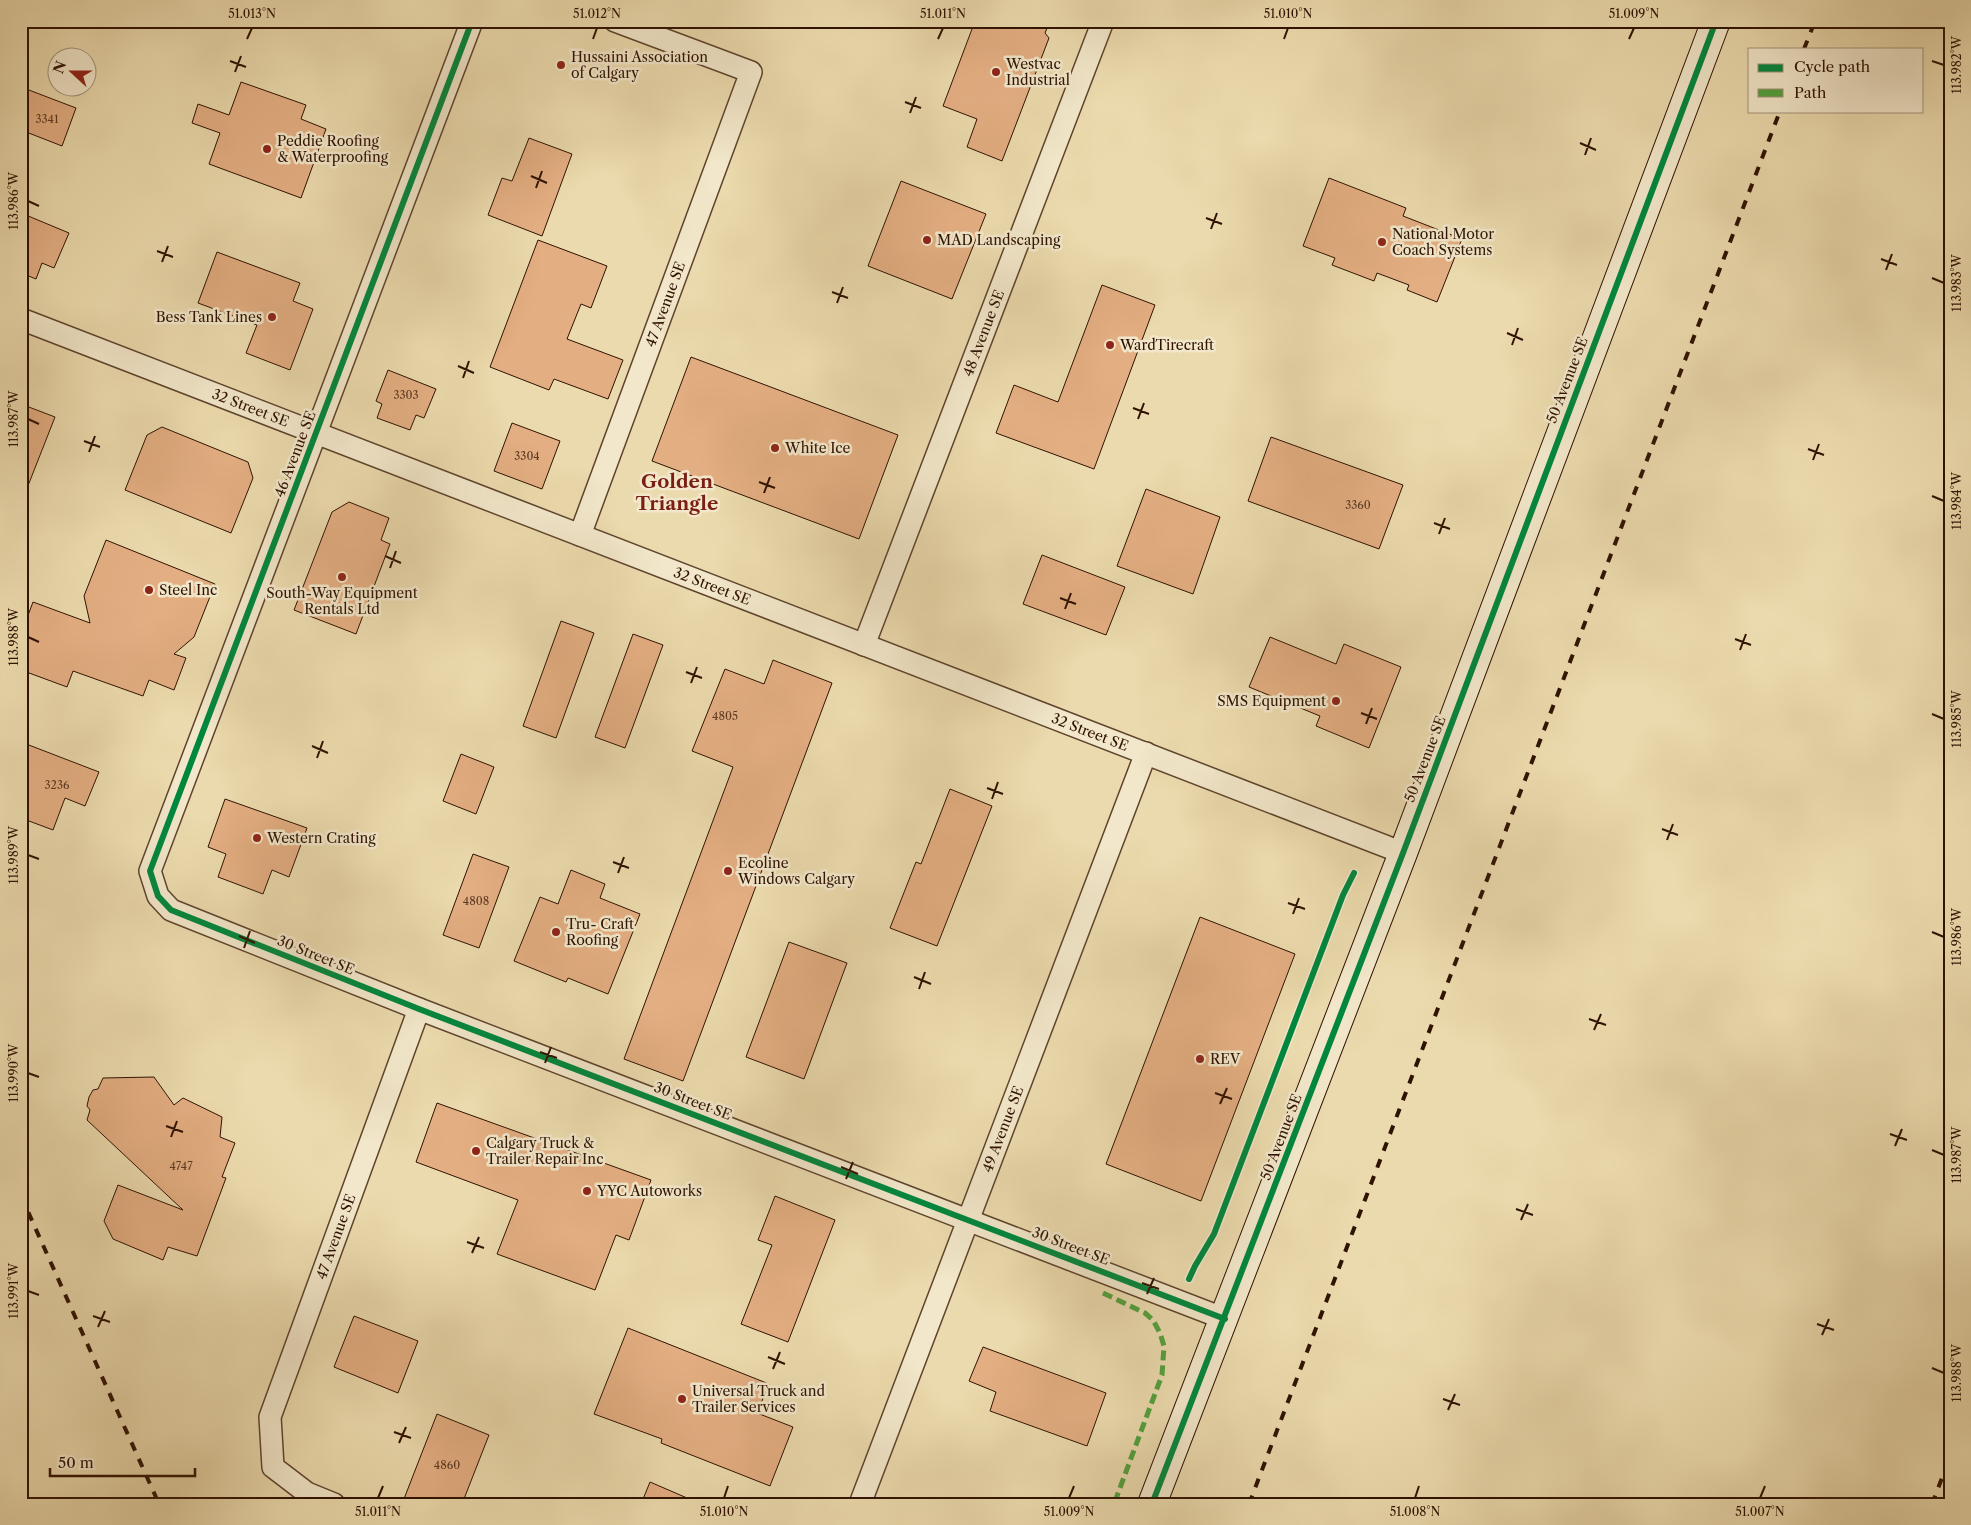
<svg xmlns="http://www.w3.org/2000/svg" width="1971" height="1525" viewBox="0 0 1971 1525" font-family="'Libre Caslon Text',serif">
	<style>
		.building { fill: #e3ae82; stroke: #2f1202 }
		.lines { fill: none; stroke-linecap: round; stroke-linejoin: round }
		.street-casing { stroke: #5e442d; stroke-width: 24 }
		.secondary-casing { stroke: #2f1202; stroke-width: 30 }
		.street { stroke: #f2e7ca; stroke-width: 21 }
		.secondary { stroke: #f2e7ca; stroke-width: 28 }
		.rail { stroke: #2f1202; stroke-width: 4; stroke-dasharray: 9 9; stroke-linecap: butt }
		.quiet { stroke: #52a03d; stroke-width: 5; stroke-dasharray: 10 5; stroke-linecap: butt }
		.cycleway-casing { stroke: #f2e7ca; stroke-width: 9 }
		.cycleway { stroke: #00873e; stroke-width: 6 }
		.ticks { fill: none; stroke: #2f1202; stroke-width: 2 }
		.poi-dot { fill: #8f2418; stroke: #f2e7ca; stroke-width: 2 }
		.labels { text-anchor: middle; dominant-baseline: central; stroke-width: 5; stroke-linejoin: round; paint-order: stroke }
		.number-label { font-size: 11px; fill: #5c3922 }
		.poi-label { font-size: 14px; fill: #2f1202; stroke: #f2e7ca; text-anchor: start }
		.street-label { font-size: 14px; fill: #2f1202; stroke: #f2e7ca }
		.district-label { font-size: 19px; font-weight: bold; fill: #7a1f14; stroke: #f2e7ca }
		.neatline { fill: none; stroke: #2f1202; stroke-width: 2 }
		.ticks-label { font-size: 12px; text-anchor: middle; fill: #2f1202 }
	</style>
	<rect width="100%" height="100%" fill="#ebdaad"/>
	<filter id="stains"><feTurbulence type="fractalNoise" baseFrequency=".004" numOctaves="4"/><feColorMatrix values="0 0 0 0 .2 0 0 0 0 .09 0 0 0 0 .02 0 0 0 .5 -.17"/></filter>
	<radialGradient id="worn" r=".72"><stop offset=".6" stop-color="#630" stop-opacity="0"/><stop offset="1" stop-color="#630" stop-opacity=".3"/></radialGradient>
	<path class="building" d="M975,21H1050L1045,33L1049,38L1002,161L967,147L977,119L943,106Z
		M241,82L306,105L301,119L326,129L301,198L209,164L220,133L192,123L198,104L229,115Z
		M21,87L76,108L62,146L21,130Z
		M529,138L572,154L542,236L488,215L502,178L512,181Z
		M1329,178L1406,208L1403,216L1462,239L1437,302L1407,290L1409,285L1377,273L1374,281L1332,265L1335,258L1303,246Z
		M901,181L986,214L952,299L868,266Z
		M21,213L69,233L54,268L42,263L36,279L21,273Z
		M538,240L607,266L591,308L581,304L567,339L623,360L608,399L554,379L549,390L490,367Z
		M217,252L300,283L293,301L313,309L290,370L246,353L257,325L198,303Z
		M1102,285L1155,305L1094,469L996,433L1014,385L1058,402Z
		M691,357L898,435L859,539L652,461Z
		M388,370L436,389L424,418L416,415L410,430L377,418L382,404L376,401Z
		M21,404L55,417L22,501L21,500Z
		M512,423L560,441L542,489L494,471Z
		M162,427L248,462L253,478L231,533L125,490L147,435Z
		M1271,437L1403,485L1379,549L1248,501Z
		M1146,489L1220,517L1193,594L1117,566Z
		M349,502L389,518L381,540L390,544L356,634L294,610L332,512Z
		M106,540L215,584L194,637L174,654L186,658L174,690L149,680L143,696L73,671L67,687L21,670V634L33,602L90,623L84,596Z
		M1042,555L1125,587L1106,635L1023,604Z
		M561,621L594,633L556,738L523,726Z
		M633,634L663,645L625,748L595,737Z
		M1270,637L1336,664L1344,644L1401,667L1369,748L1316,726L1320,716L1249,687Z
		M773,660L832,683L683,1081L624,1059L733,767L692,751L725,669L764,684Z
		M21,742L99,772L85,806L65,798L53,830L21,818Z
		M461,754L494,767L476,814L443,801Z
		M950,789L992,806L937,946L890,928L916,862L921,864Z
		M225,799L307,828L289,877L272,870L263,894L218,877L226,854L208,847Z
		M473,854L509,867L479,948L443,935Z
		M571,870L605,884L600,898L640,914L608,994L568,978L566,982L514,961L540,897L558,904Z
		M1200,917L1295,954L1201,1201L1106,1164Z
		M789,942L847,963L804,1079L746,1057Z
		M154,1077L174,1105L183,1098L222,1117L220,1137L235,1143L222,1177L226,1178L197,1256L168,1247L163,1260L113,1239L104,1221L118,1185L183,1210L87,1120L90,1110L87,1106L89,1097L93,1090L98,1089L103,1078Z
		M437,1103L651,1180L629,1240L616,1235L595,1290L497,1254L518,1200L416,1162Z
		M775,1196L835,1220L788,1342L741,1324L772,1245L758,1240Z
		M354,1316L418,1341L398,1393L334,1367Z
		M628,1328L769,1384L757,1413L793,1427L770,1486L661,1443L662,1439L594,1414Z
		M983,1347L1106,1393L1087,1446L990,1411L996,1392L969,1381Z
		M437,1414L489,1435L462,1504H402Z
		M650,1482L701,1504H641Z"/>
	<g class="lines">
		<g class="street-casing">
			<g id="street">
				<path d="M472,21L150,871L158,896L171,910L419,1009L1225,1319"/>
				<path id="s1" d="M21,319L1403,853"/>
				<path id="s2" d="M580,535L751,72L615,21"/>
				<path id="s3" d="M864,645L1103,21"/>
				<path id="s4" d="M334,1504L307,1493L273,1467L270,1417L419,1009"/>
				<path id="s5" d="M860,1504L1146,753"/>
			</g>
		</g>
		<g class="secondary-casing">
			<path id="secondary" d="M1152,1504L1403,853L1716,21"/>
		</g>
		<use href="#street" class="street"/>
		<use href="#secondary" class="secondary"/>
		<path class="rail" d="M1804,49L1815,21
			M21,1196L159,1504
			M1249,1504L1780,111
			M1932,1504L1950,1457"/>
		<path class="quiet" d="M1103,1293L1145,1313L1153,1320L1160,1333L1164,1346L1162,1375L1114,1504"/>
		<g class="cycleway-casing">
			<path id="cycleway" d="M472,21L150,871L158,896L171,910L419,1009L1225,1319
				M1189,1279L1195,1266L1214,1234L1343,895L1354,873
				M1152,1504L1403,853L1716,21"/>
		</g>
		<use href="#cycleway" class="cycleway"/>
	</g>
	<path class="ticks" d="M247,39L252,28M593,39L597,28M938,39L943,28M1284,39L1288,28M1629,39L1634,28M230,61L246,67M1932,61L1944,65M235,72L241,56M905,102L921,108M910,113L916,97M1580,143L1596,150M1585,155L1591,138M531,176L547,183M536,188L542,171M28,201L39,206M1206,218L1222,224M1211,229L1217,213M157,251L173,257M1881,259L1897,265M162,262L168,246M1886,270L1892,254M1932,278L1944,283M832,292L848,298M837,303L843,287M1507,333L1523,340M1512,345L1518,328M458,366L474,373M463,378L469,361M1133,408L1149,414M28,419L39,424M1138,419L1144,403M84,441L100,447M1808,449L1824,455M89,452L95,436M1813,460L1819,444M759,482L775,488M764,493L770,477M1932,496L1944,501M1434,523L1450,529M1439,534L1445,518M385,556L401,563M390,568L396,551M1060,598L1076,604M1065,609L1071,593M28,637L39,642M1735,639L1751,645M1740,650L1746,634M686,672L702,678M691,683L697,667M1361,713L1377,719M1932,714L1944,719M1366,724L1372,708M312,746L328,753M317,758L323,741M987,788L1003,794M992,799L998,782M1662,829L1678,835M1667,840L1673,824M28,855L39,859M613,862L629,868M618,873L624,857M1288,903L1305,909M1293,914L1299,898M1932,932L1944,937M239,936L255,943M244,948L250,931M914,977L931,984M919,989L925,972M1589,1019L1606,1025M1594,1030L1601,1014M540,1052L557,1058M545,1063L551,1047M28,1073L39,1077M1215,1093L1232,1099M1220,1104L1227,1088M166,1126L183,1132M1890,1134L1907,1140M171,1137L177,1121M1895,1146L1902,1129M1932,1150L1944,1155M841,1167L858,1174M846,1179L853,1162M1516,1209L1533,1215M1521,1220L1528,1204M467,1242L484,1248M472,1253L479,1237M1142,1283L1159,1289M28,1291L39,1295M1147,1294L1154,1278M93,1316L110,1322M1817,1324L1834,1330M98,1327L105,1311M1822,1335L1829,1319M768,1357L785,1364M1932,1368L1944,1373M773,1369L780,1352M1443,1399L1460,1405M1448,1410L1455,1394M394,1432L411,1438M399,1443L406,1427M378,1498L383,1486M724,1498L728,1486M1069,1498L1074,1486M1415,1498L1419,1486M1760,1498L1765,1486"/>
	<g class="poi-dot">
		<circle cx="561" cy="65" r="5"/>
		<circle cx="996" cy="72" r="5"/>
		<circle cx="267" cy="149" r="5"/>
		<circle cx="927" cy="240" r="5"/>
		<circle cx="1382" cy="242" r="5"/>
		<circle cx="272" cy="317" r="5"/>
		<circle cx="1110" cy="345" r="5"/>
		<circle cx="775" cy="448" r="5"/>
		<circle cx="342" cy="577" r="5"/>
		<circle cx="149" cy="590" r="5"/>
		<circle cx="1336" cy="701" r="5"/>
		<circle cx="257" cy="838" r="5"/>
		<circle cx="728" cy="871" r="5"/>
		<circle cx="556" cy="932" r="5"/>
		<circle cx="1200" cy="1059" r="5"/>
		<circle cx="476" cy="1151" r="5"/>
		<circle cx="587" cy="1191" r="5"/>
		<circle cx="682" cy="1399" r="5"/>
	</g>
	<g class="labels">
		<g class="number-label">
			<text x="47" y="119">3341</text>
			<text x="406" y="395">3303</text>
			<text x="527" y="456">3304</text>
			<text x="1358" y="505">3360</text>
			<text x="725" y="716">4805</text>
			<text x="57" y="785">3236</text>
			<text x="476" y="901">4808</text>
			<text x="181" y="1166">4747</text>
			<text x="447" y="1465">4860</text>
		</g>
		<g class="poi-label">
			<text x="571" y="57">Hussaini Association<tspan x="571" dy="16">of Calgary</tspan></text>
			<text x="1006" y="64">Westvac<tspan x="1006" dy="16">Industrial</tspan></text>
			<text x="277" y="141">Peddie Roofing<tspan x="277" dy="16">&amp; Waterproofing</tspan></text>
			<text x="1392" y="234">National Motor<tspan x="1392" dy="16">Coach Systems</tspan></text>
			<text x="937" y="240">MAD Landscaping</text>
			<text x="262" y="317" text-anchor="end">Bess Tank Lines</text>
			<text x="1120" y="345">WardTirecraft</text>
			<text x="785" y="448">White Ice</text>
			<text x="159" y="590">Steel Inc</text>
			<text x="342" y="593" text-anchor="middle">South-Way Equipment<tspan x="342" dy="16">Rentals Ltd</tspan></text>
			<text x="1326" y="701" text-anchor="end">SMS Equipment</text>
			<text x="267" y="838">Western Crating</text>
			<text x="738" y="863">Ecoline<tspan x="738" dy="16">Windows Calgary</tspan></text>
			<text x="566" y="924">Tru- Craft<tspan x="566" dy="16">Roofing</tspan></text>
			<text x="1210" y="1059">REV</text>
			<text x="486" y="1143">Calgary Truck &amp;<tspan x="486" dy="16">Trailer Repair Inc</tspan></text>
			<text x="597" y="1191">YYC Autoworks</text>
			<text x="692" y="1391">Universal Truck and<tspan x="692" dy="16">Trailer Services</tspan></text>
		</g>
		<g class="street-label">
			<text stroke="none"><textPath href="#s2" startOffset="246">47 Avenue SE</textPath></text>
			<text stroke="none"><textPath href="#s3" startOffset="334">48 Avenue SE</textPath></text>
			<text transform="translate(1567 380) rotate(-69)">50 Avenue SE</text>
			<text stroke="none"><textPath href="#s1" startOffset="246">32 Street SE</textPath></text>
			<text transform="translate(295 454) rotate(-69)">46 Avenue SE</text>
			<text stroke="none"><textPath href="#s1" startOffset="741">32 Street SE</textPath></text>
			<text stroke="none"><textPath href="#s1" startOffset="1146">32 Street SE</textPath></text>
			<text transform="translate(1425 759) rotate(-69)">50 Avenue SE</text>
			<text transform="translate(316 955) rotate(22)">30 Street SE</text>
			<text transform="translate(693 1101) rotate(21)">30 Street SE</text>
			<text stroke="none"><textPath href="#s5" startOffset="401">49 Avenue SE</textPath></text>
			<text transform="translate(1281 1137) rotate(-69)">50 Avenue SE</text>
			<text stroke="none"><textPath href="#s4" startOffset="314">47 Avenue SE</textPath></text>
			<text transform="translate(1071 1246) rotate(21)">30 Street SE</text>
		</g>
		<g class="district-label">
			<text x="677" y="481">Golden<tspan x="677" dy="22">Triangle</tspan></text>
		</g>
	</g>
	<rect width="1971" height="1525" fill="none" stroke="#ebdaad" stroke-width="55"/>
	<rect x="1748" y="48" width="175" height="65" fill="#f2e7ca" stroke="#a4927a"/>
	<rect x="1758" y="64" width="25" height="8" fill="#00873e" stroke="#a4927a"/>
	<text x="1794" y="72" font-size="15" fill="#2f1202">Cycle path</text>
	<rect x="1758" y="89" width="25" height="8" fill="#52a03d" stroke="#a4927a"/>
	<text x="1794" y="98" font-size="15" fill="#2f1202">Path</text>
	<g transform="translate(72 72) rotate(291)"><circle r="24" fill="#f2e7ca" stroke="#a4927a"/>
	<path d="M0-4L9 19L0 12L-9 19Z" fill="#8f2418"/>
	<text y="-8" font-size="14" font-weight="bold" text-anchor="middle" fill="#2f1202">N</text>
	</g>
	<path d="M50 1468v8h145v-8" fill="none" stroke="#2f1202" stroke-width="2.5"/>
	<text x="58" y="1468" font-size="15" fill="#2f1202" stroke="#f2e7ca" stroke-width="4" paint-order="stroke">50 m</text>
	<rect x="28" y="28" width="1916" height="1470" class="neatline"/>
	<g class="ticks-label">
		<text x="252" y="18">51.013°N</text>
		<text x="597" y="18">51.012°N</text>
		<text x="943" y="18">51.011°N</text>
		<text x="1288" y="18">51.010°N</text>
		<text x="1634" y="18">51.009°N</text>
		<text transform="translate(1957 65) rotate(-90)" y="4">113.982°W</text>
		<text transform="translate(14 201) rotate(-90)" y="4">113.986°W</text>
		<text transform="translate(1957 283) rotate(-90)" y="4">113.983°W</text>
		<text transform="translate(14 419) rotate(-90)" y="4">113.987°W</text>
		<text transform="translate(1957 501) rotate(-90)" y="4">113.984°W</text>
		<text transform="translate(14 637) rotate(-90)" y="4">113.988°W</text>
		<text transform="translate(1957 719) rotate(-90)" y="4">113.985°W</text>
		<text transform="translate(14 855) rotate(-90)" y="4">113.989°W</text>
		<text transform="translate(1957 937) rotate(-90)" y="4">113.986°W</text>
		<text transform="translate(14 1073) rotate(-90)" y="4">113.990°W</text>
		<text transform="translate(1957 1155) rotate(-90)" y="4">113.987°W</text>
		<text transform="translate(14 1291) rotate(-90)" y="4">113.991°W</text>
		<text transform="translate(1957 1373) rotate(-90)" y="4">113.988°W</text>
		<text x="378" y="1516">51.011°N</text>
		<text x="724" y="1516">51.010°N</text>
		<text x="1069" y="1516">51.009°N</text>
		<text x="1415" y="1516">51.008°N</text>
		<text x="1760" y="1516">51.007°N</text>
	</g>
	<rect width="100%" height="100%" filter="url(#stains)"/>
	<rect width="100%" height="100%" fill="url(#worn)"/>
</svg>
